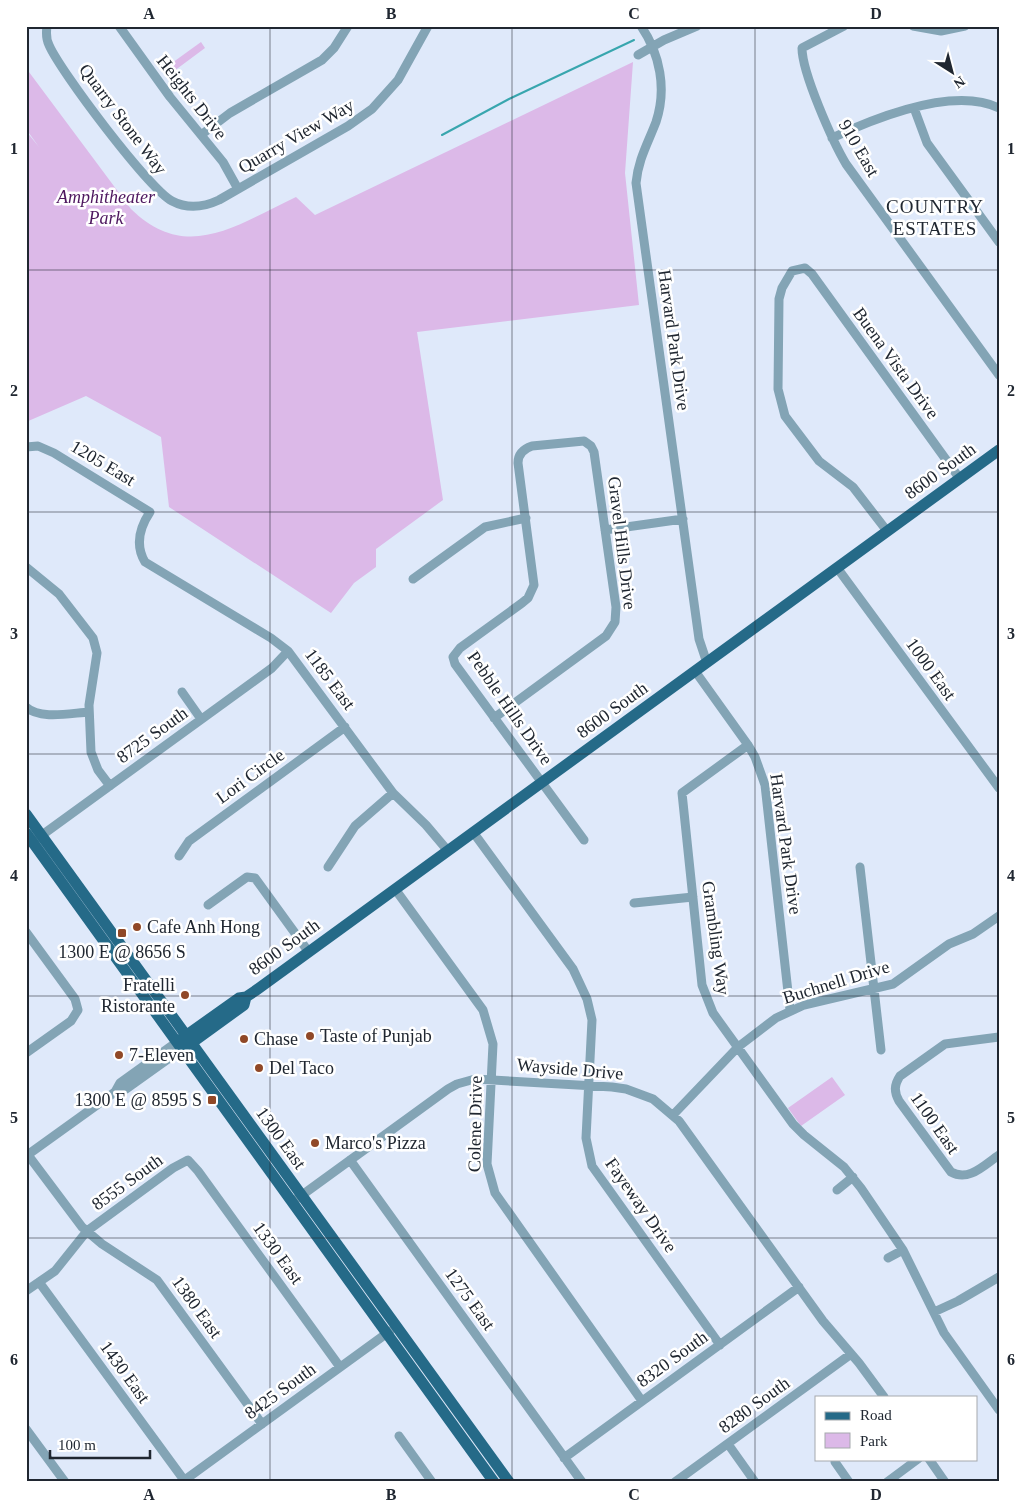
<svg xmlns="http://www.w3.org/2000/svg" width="1025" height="1508" viewBox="0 0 1025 1508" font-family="'Times New Roman',serif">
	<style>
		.green { fill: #dcb9e8 }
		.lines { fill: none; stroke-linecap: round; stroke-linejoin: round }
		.stream { stroke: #38a6ae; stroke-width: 2 }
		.minor { stroke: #83a4b5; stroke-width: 9 }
		.major { stroke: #256a88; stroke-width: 11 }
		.grid { fill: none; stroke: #202731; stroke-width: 1; stroke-opacity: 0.55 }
		.poi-dot { fill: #904827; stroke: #fff; stroke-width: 2 }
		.labels { text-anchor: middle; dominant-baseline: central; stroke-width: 5; stroke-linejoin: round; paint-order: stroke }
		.street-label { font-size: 18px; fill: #202731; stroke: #fff }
		.park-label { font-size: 18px; font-style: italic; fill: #4e175f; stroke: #fff }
		.poi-label { font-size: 18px; fill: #202731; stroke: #fff; text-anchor: start }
		.neighbourhood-label { font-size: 19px; letter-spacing: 1px; fill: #202731; stroke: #fff }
		.neatline { fill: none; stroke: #202731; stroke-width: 2 }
		.grid-label { font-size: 16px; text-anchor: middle; font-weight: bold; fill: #202731 }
	</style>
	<rect width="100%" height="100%" fill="#dfe9fa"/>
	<path class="green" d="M201,42L205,48L170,74L165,68Z
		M633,62L625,173L639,305L417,332L443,500L376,549V567L354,583L331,613L169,507L161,437L86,396L26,422V131L39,147L26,129V68L131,209C187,264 238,224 296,197L315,215Z
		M832,1077L845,1095L801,1126L788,1108Z"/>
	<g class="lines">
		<path class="stream" d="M442,135L509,99L634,40"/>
		<path class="minor" d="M47,26C46,33 46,39 49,45C60,71 149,189 172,201C187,209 204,207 219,200L348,126L372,109L398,80L428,26
			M119,26L170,97L223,162L238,189
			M641,26C660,54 667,89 656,122C648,143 638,160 636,183L699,639L707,663
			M844,26L802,48C802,73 833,142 846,164L999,375
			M913,26L941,31L965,26
			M638,55L664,40L697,26
			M914,108L927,143L999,242
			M201,135L230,113L322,60L334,48L348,26
			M832,138C875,118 953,86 999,108
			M26,447L38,446L54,453L150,512C140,527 135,545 145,562L271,638L288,651L393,793L426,825L448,851
			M605,530L683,519
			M887,531L853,487L819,461L785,416L778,389L779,299L782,288L792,271L805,268L812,274L960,479
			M26,567L59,594L93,638L97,653L89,705L91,752L98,770L110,786
			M838,569L999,788
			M413,579L485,527L526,518
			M695,671L748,745L755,757L765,785L790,1010
			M182,692L201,719
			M26,707C40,720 71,713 89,712
			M494,718L606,636L615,622L616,607L594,452L591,446L584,441L532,446C523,449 518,454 518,463L534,585L528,598L522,603L460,648L453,657L455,664L584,840
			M748,745L682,793L702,985L713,1013L793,1124L804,1135L844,1167L861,1188L903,1250L944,1333L999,1410
			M473,832L573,969L587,999L592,1020L586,1138L592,1166L720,1345
			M38,838L272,668L288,651
			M179,856L189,841L345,727
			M328,867L355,826L393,793
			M860,867L881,1050
			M395,889L483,1010L493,1044L487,1164L495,1193L642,1401
			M634,903L693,897
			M208,905L247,877L255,878L308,951
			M26,932L75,999L78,1010L71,1021L26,1053
			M999,1037L945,1044L900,1076C894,1085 894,1092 899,1101L951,1172C969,1182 984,1165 999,1155
			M115,1092L126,1089L182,1049
			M673,1115L738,1047L776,1018L804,1005L893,984L949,944L973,934L999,916
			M28,1155L82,1227L102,1244L157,1280L262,1424
			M26,1156L115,1092L120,1083L177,1042
			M350,1160L582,1482
			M837,1190L853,1177
			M298,1198L448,1089L457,1084L475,1079L612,1087L626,1089L653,1099L679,1121L823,1321L859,1363L884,1397
			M888,1258L903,1250
			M39,1282L184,1480
			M26,1291L55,1271L87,1231L173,1168L188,1160L198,1171L340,1367
			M934,1312L958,1301L999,1277
			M26,1429L65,1482
			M399,1436L432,1482
			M728,1444L755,1482
			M564,1458L799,1287
			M929,1459L945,1482
			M835,1462L849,1482
			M182,1482L390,1331
			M675,1482L851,1354
			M887,1482L918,1459"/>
		<path class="major" d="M26,814L509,1482
			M26,833L494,1482
			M177,1042L239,998L246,997L255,991L999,450
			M186,1047L244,1005L246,997"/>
	</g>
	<path class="grid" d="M270,26V1482M512,26V1482M755,26V1482M26,270H999M26,512H999M26,754H999M26,996H999M26,1238H999"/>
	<g class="poi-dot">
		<circle cx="137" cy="927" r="5"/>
		<rect x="117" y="928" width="10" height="10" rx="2.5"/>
		<circle cx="185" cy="995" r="5"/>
		<circle cx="310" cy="1036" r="5"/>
		<circle cx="244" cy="1039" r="5"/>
		<circle cx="119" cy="1055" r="5"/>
		<circle cx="259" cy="1068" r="5"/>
		<rect x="207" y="1095" width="10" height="10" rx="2.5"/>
		<circle cx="315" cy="1143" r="5"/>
	</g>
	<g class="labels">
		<g class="street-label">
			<text transform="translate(192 97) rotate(52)">Heights Drive</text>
			<text transform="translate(123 119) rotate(53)">Quarry Stone Way</text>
			<text transform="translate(296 136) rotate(-30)">Quarry View Way</text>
			<text transform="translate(859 148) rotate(60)">910 East</text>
			<text transform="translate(674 340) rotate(82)">Harvard Park Drive</text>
			<text transform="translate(896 363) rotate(54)">Buena Vista Drive</text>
			<text transform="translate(103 463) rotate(31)">1205 East</text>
			<text transform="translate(940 471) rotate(-36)">8600 South</text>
			<text transform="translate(622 543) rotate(83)">Gravel Hills Drive</text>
			<text transform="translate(931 669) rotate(54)">1000 East</text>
			<text transform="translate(330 679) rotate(53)">1185 East</text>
			<text transform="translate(510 708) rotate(55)">Pebble Hills Drive</text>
			<text transform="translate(612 710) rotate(-36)">8600 South</text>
			<text transform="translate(152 735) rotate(-36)">8725 South</text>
			<text transform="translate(250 776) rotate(-36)">Lori Circle</text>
			<text transform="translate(786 844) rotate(82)">Harvard Park Drive</text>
			<text transform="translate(716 938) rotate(82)">Grambling Way</text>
			<text transform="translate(284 947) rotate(-36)">8600 South</text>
			<text transform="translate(836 982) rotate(-17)">Buchnell Drive</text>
			<text transform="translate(570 1069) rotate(5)">Wayside Drive</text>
			<text transform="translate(935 1123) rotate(55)">1100 East</text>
			<text transform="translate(475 1124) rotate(-89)">Colene Drive</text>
			<text transform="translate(281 1138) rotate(54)">1300 East</text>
			<text transform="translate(127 1182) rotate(-36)">8555 South</text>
			<text transform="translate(641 1205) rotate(55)">Fayeway Drive</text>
			<text transform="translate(278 1253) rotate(54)">1330 East</text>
			<text transform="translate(470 1299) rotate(54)">1275 East</text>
			<text transform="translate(197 1307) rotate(54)">1380 East</text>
			<text transform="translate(672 1359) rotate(-36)">8320 South</text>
			<text transform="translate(125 1372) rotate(54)">1430 East</text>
			<text transform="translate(280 1391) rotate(-36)">8425 South</text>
			<text transform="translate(754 1405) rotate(-36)">8280 South</text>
		</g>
		<g class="park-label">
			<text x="106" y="197">Amphitheater<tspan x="106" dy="21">Park</tspan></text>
		</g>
		<g class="poi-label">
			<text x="147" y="927">Cafe Anh Hong</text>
			<text x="122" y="952" text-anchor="middle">1300 E @ 8656 S</text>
			<text x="175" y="985" text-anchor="end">Fratelli<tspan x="175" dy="21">Ristorante</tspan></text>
			<text x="320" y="1036">Taste of Punjab</text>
			<text x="254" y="1039">Chase</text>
			<text x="129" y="1055">7-Eleven</text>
			<text x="269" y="1068">Del Taco</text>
			<text x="202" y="1100" text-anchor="end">1300 E @ 8595 S</text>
			<text x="325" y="1143">Marco's Pizza</text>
		</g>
		<g class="neighbourhood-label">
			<text x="935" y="206">COUNTRY<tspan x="935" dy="22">ESTATES</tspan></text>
		</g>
	</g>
	<rect width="1025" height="1508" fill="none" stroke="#ffffff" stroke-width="55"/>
	<rect x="815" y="1396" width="162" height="65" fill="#ffffff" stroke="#a6a9ad"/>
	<rect x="825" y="1412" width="25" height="8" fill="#256a88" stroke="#a6a9ad"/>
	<text x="860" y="1420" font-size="15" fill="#202731">Road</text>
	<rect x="825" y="1433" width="25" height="15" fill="#dcb9e8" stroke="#a6a9ad"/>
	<text x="860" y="1446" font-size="15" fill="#202731">Park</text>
	<g transform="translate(952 72) rotate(144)" stroke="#ffffff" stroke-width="4" paint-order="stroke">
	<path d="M0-4L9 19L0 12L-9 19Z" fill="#202731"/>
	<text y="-8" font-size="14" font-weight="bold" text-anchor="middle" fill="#202731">N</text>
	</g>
	<path d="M50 1450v8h100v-8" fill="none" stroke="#202731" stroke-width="2.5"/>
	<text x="58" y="1450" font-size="15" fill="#202731" stroke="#ffffff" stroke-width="4" paint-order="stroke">100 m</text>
	<rect x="28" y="28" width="970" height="1452" class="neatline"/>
	<g class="grid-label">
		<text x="149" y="19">A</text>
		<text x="391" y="19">B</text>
		<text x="634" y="19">C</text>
		<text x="876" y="19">D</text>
		<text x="14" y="154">1</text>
		<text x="1011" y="154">1</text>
		<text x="14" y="396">2</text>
		<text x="1011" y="396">2</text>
		<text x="14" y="639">3</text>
		<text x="1011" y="639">3</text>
		<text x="14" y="881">4</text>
		<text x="1011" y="881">4</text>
		<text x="14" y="1123">5</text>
		<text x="1011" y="1123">5</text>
		<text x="14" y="1365">6</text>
		<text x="1011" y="1365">6</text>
		<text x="149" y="1500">A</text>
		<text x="391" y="1500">B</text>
		<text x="634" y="1500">C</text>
		<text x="876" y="1500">D</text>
	</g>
</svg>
